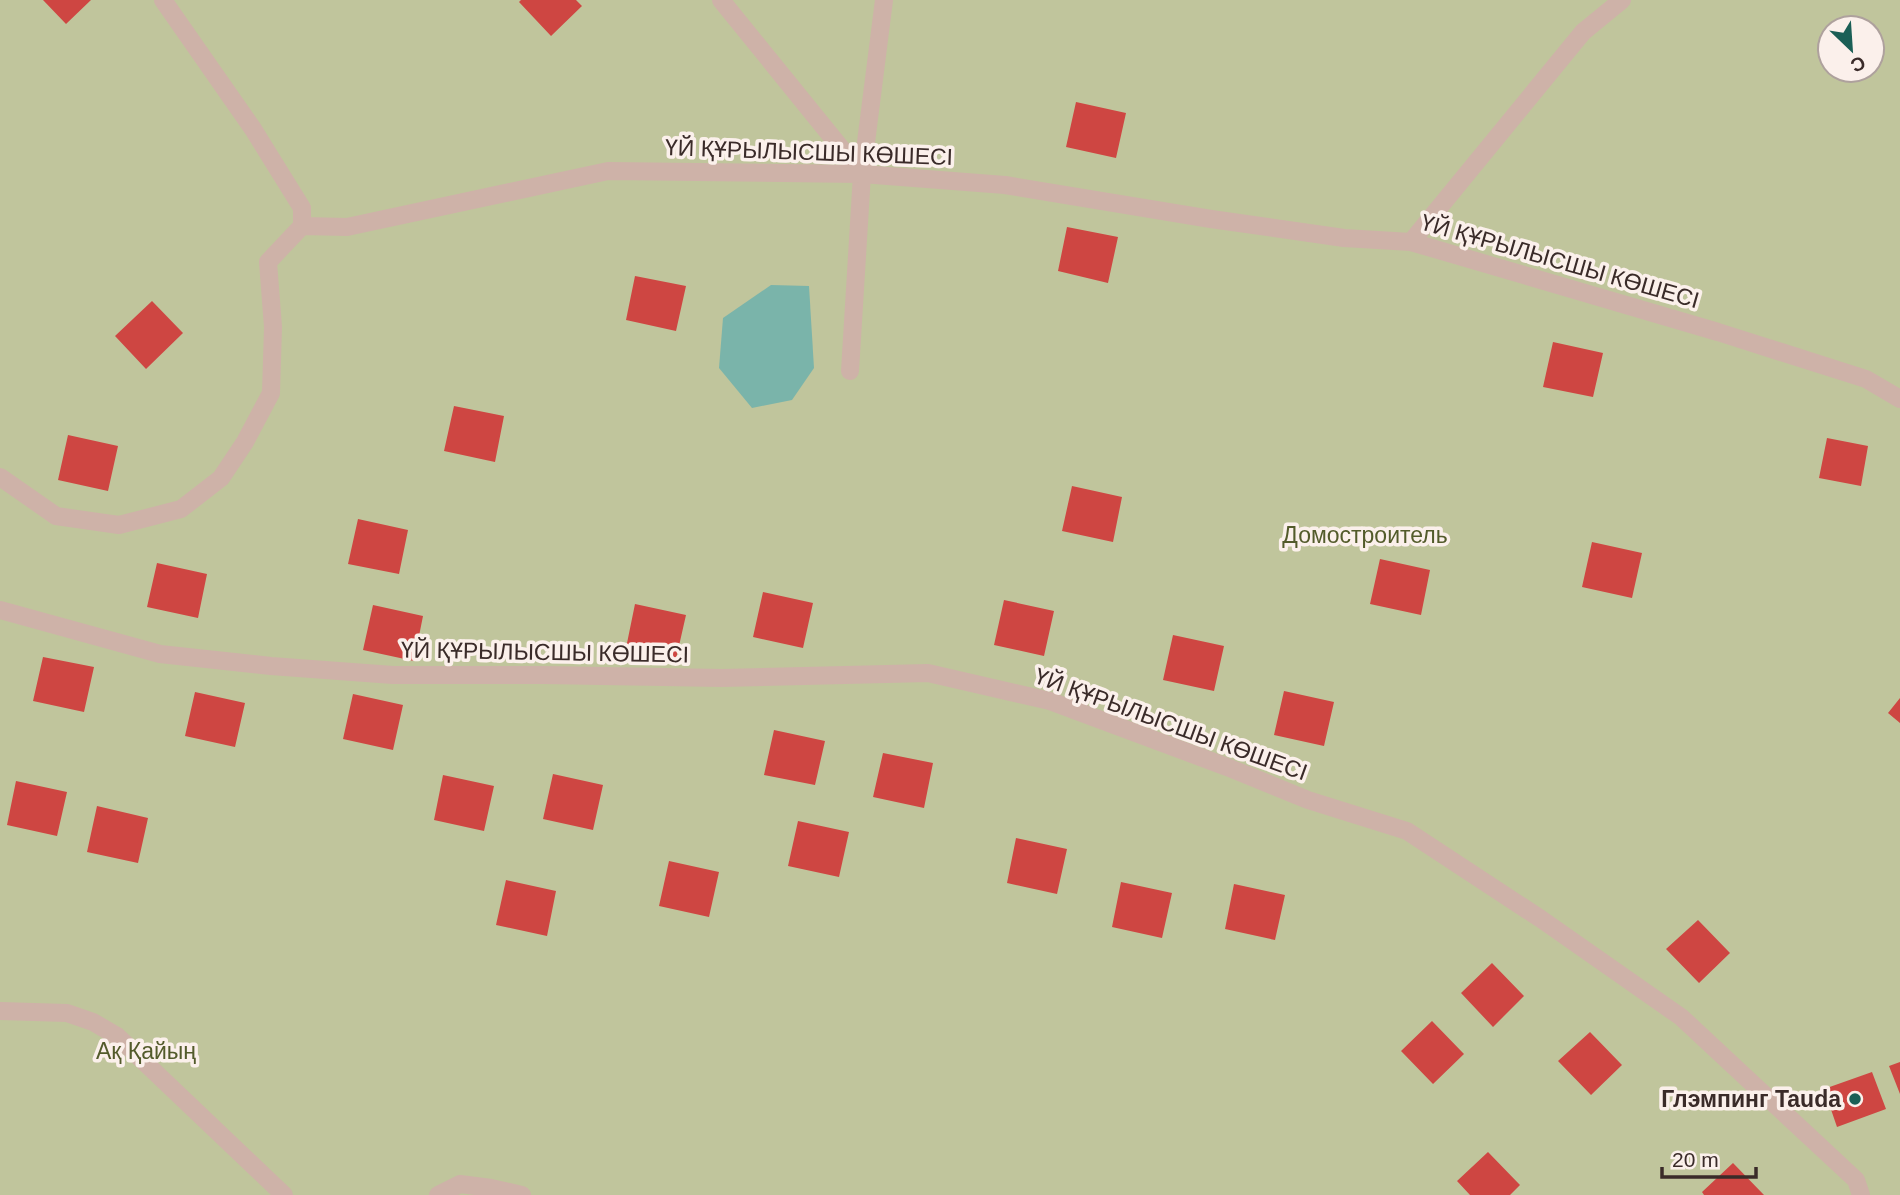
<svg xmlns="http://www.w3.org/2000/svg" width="1900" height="1195" viewBox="0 0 1900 1195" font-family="Arial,sans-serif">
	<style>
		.green { fill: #c0c59c; fill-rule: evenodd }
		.water { fill: #7ab4aa }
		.building { fill: #ce4642 }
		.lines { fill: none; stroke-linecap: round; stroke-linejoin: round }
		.minor { stroke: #ceb2a8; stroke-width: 18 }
		.poi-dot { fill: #1b5f56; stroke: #fbf0eb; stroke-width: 2.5 }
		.labels { text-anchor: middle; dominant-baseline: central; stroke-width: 7; stroke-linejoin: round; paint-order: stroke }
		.street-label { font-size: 23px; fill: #3a2b29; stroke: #fbf0eb }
		.park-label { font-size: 23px; fill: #535b2b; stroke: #fbf0eb }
		.poi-label { font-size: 23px; font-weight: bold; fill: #3a2b29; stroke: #fbf0eb; text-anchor: end }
	</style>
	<rect width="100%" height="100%" fill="#f4e5de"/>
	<path class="green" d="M0,0H1900V1195H0ZM1830,28H1872V70H1830Z"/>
	<path class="water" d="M771,285L809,286L814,368L792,400L752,408L719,368L723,318Z"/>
	<path class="building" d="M43,0H91L66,24Z
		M521,0H576L582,6L551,36L519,2Z
		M1076,102L1126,113L1116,158L1066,147Z
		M1067,227L1118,237L1108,283L1058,271Z
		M635,276L686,286L676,331L626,320Z
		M152,301L183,333L146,369L115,336Z
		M1553,342L1603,353L1593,397L1543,387Z
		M454,406L504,416L495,462L444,451Z
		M68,435L118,446L108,491L58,480Z
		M1827,438L1868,446L1861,486L1819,478Z
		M1072,486L1122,497L1113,542L1062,531Z
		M358,519L408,530L399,574L348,564Z
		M1592,542L1642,553L1632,598L1582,587Z
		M1380,559L1430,570L1421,615L1370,604Z
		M157,563L207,574L198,618L147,607Z
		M763,592L813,603L803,648L753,637Z
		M1004,600L1054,611L1044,656L994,645Z
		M635,604L686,615L676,659L626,648Z
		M373,605L423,616L414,661L363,650Z
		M1173,635L1224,646L1214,691L1163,680Z
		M43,657L94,667L84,712L33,701Z
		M1284,691L1334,702L1324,746L1274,735Z
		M195,692L245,703L235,747L185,736Z
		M353,694L403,705L393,750L343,739Z
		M1900,698V723L1888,713Z
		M774,730L825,741L815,785L764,775Z
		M883,753L933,763L924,808L873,797Z
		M553,774L603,785L593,830L543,819Z
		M443,775L494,786L484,831L434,820Z
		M16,781L67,792L57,836L7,825Z
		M97,806L148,818L138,863L87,852Z
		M798,821L849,832L839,877L788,866Z
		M1016,838L1067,849L1057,894L1007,883Z
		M669,861L719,872L709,917L659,906Z
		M506,880L556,891L547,936L496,925Z
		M1121,882L1172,893L1162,938L1112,927Z
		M1234,884L1285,895L1275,940L1225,929Z
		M1698,920L1730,953L1699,983L1666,949Z
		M1492,963L1524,996L1493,1027L1461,993Z
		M1432,1021L1464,1054L1433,1084L1401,1051Z
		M1590,1032L1622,1065L1591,1095L1558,1061Z
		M1900,1062V1094L1889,1066Z
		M1872,1072L1886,1109L1837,1127L1824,1089Z
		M1488,1152L1520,1185L1510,1195H1470L1457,1181Z
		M1733,1163L1764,1195H1704L1702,1192Z"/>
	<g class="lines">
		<path class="minor" d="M163,0L253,129L302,208V226
			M721,0L862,174
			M1411,242L1583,32L1622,0
			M850,371L862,174L884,0
			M0,477L56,516L119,525L181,509L221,478L245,442L271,393L273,327L268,262L302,226L347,227L608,171L862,174L1005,185L1211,219L1344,238L1411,242L1718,332L1866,379L1900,399
			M0,610L160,654L271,666L393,675H543L722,678L928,673L1050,701L1227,767L1308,800L1407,831L1541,919L1681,1017L1856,1180L1861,1195
			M0,1011L67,1013L93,1022L117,1036L284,1195
			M438,1195L460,1184L491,1188L522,1195"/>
	</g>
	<circle class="poi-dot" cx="1855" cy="1099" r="7"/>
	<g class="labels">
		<g class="street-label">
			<text transform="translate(809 152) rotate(2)">ҮЙ ҚҰРЫЛЫСШЫ КӨШЕСІ</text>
			<text transform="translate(1560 261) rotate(16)">ҮЙ ҚҰРЫЛЫСШЫ КӨШЕСІ</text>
			<text transform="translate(545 652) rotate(1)">ҮЙ ҚҰРЫЛЫСШЫ КӨШЕСІ</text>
			<text transform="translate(1171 724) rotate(20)">ҮЙ ҚҰРЫЛЫСШЫ КӨШЕСІ</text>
		</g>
		<g class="park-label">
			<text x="1365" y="535">Домостроитель</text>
			<text x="146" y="1051">Ақ Қайың</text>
		</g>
		<g class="poi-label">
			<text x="1841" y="1099">Глэмпинг Tauda</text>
		</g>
	</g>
	<g transform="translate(1851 49) rotate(155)"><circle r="33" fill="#fbf0eb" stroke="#aea19d" stroke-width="2"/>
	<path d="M0-5L12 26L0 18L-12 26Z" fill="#1b5f56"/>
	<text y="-10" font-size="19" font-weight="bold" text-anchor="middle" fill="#3a2b29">С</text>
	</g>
	<path d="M1662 1167v10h94v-10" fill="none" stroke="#3a2b29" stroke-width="3.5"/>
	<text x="1672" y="1167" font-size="21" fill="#3a2b29" stroke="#fbf0eb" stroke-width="5" paint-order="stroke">20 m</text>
</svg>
